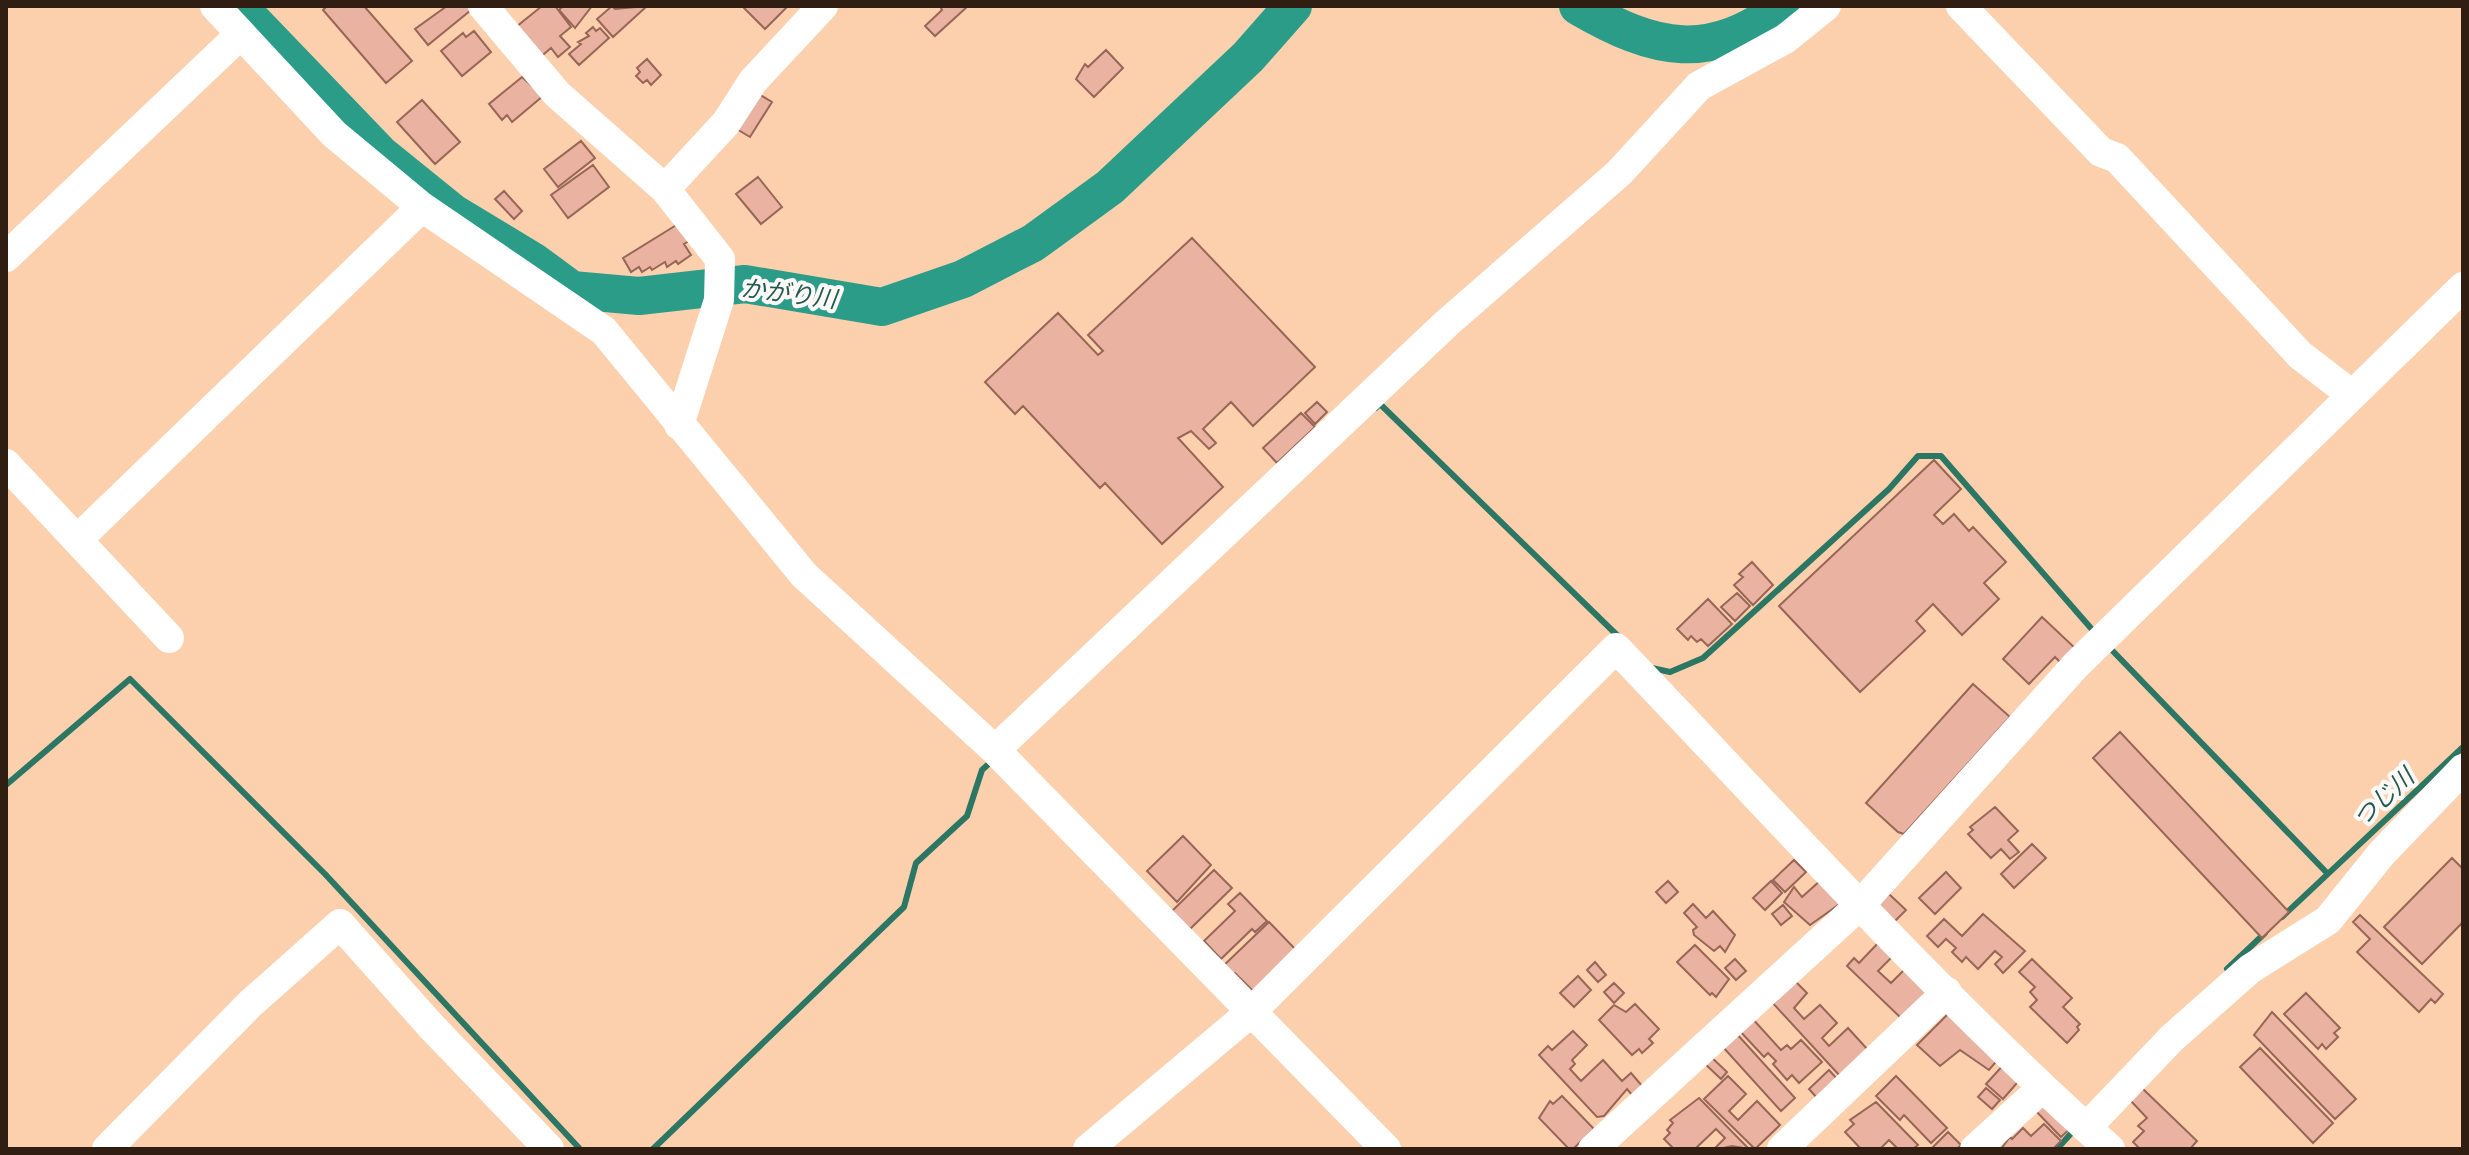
<svg xmlns="http://www.w3.org/2000/svg" width="2469" height="1155" viewBox="0 0 2469 1155" font-family="'IBM Plex Serif','Noto Sans JP',serif">
	<style>
		.lines { fill: none; stroke-linecap: round; stroke-linejoin: round }
		.stream { stroke: #2c7664; stroke-width: 6 }
		.river { stroke: #2b9c88; stroke-width: 38 }
		.building { fill: #e9b2a1; stroke: #986657; stroke-width: 2 }
		.minor { stroke: #fff; stroke-width: 30 }
		.labels { text-anchor: middle; dominant-baseline: central; stroke-width: 8; stroke-linejoin: round; paint-order: stroke }
		.water-label { font-size: 24px; font-style: italic; fill: #205b50; stroke: #fef9f6 }
	</style>
	<rect width="100%" height="100%" fill="#fccfad"/>
	<g class="lines">
		<path class="stream" d="M1376,408L1380,404L1621,639
			M2107,645L2327,873
			M1652,668L1670,672L1703,658L1889,489L1918,456H1941L2096,634
			M6,785L130,679L325,874L580,1149
			M2282,917L2463,747
			M2227,969L2265,933
			M653,1149L904,907L916,863L967,816L982,770L994,759
			M2057,1149L2076,1128"/>
		<path class="river" d="M238,6L380,154L453,213L534,262L572,290L639,296L745,284L882,307L963,279L1033,243L1110,187L1248,57L1293,6
			M1578,6C1655,51 1710,63 1784,6"/>
	</g>
	<path class="building" d="M327,6H364L412,61L386,83L323,10Z
		M447,6H476L428,45L415,29Z
		M542,6H555L571,27L560,36L570,47L558,57L551,48L537,60L516,27Z
		M563,6H562H592L575,28L559,10Z
		M612,6L615,9L647,6L613,37L597,19Z
		M742,6H788L765,29Z
		M968,6L935,36L925,26L942,10L940,6Z
		M593,27L596,31L600,28L609,38L579,65L569,54L581,44L578,42L589,36L586,33Z
		M474,31L491,52L462,76L441,51L463,33L466,37Z
		M1106,50L1123,68L1094,97L1076,79L1085,64L1088,67Z
		M647,59L661,75L651,85L647,80L643,83L636,76L640,72L637,68Z
		M522,77L543,96L512,122L507,115L502,120L489,104Z
		M757,93L772,102L750,137L735,128Z
		M422,100L460,142L435,164L397,122Z
		M581,141L595,158L558,187L544,169Z
		M593,165L609,187L568,218L551,195Z
		M758,177L782,207L761,224L736,194Z
		M504,191L522,211L514,219L495,199Z
		M678,224L689,241L684,244L691,255L678,264L676,261L667,267L665,262L652,270L650,267L642,272L639,267L631,272L623,258Z
		M1192,238L1315,367L1253,426L1231,402L1203,429L1216,443L1209,449L1191,431L1178,438L1223,487L1162,544L1105,483L1100,488L1023,406L1015,414L985,382L1058,313L1098,355L1103,351L1088,335Z
		M1317,402L1327,412L1315,424L1305,413Z
		M1301,413L1315,427L1277,463L1263,448Z
		M1934,460L1961,489L1934,515L1943,524L1954,514L1969,531L1973,527L2006,562L1984,583L1999,599L1962,635L1933,604L1916,621L1925,631L1860,692L1779,606Z
		M1752,562L1773,585L1753,605L1734,585L1743,577L1739,574Z
		M1737,593L1750,606L1735,621L1721,607Z
		M1708,599L1732,624L1708,646L1701,639L1697,642L1691,636L1688,640L1677,629Z
		M2042,617L2076,649L2062,664L2055,657L2029,684L2003,659Z
		M1973,684L2010,717L1904,834L1898,832L1866,803Z
		M2120,732L2289,912L2262,938L2093,758Z
		M1995,807L2018,831L2008,840L2019,852L2010,859L2001,849L1991,858L1968,834L1973,830L1970,827Z
		M1183,836L1211,865L1177,902L1147,871Z
		M2032,844L2046,858L2014,888L2001,874Z
		M2452,858L2463,869V922L2422,964L2384,927Z
		M1794,860L1806,872L1785,892L1773,880Z
		M1214,870L1232,888L1190,929L1172,911Z
		M1946,872L1961,888L1935,914L1919,898Z
		M1821,880L1841,903L1810,925L1784,902L1794,887L1802,897Z
		M1668,881L1678,892L1666,903L1656,892Z
		M1771,881L1782,893L1765,910L1753,898Z
		M1240,893L1267,921L1255,932L1252,929L1221,959L1204,941L1235,911L1228,904Z
		M1889,894L1906,910L1892,924L1875,908Z
		M1693,904L1706,918L1713,911L1735,935L1725,952L1720,946L1714,951L1694,935L1693,930L1697,927L1684,913Z
		M1783,905L1792,916L1781,925L1772,914Z
		M1983,914L2025,951L2003,973L1995,964L2002,957L1995,951L1978,969L1966,957L1962,962L1952,952L1956,948L1946,939L1938,947L1927,936L1944,919L1962,936Z
		M2360,915L2443,994L2435,1003L2431,999L2419,1012L2357,952L2370,939L2353,922Z
		M1269,922L1298,952L1255,993L1235,973L1229,978L1220,969Z
		M1880,941L1894,955L1878,971L1891,983L1907,967L1930,989L1902,1019L1847,966L1854,958L1859,963Z
		M1695,945L1729,979L1716,997L1712,993L1710,995L1677,962Z
		M1735,959L1746,971L1736,980L1725,968Z
		M2032,959L2072,998L2063,1007L2080,1024L2077,1027L2079,1030L2067,1043L2030,1007L2037,1000L2030,992L2035,987L2019,972Z
		M1595,962L1606,975L1598,982L1587,970Z
		M1578,976L1591,990L1574,1007L1560,993Z
		M1793,979L1807,993L1794,1008L1804,1019L1820,1005L1837,1023L1822,1038L1829,1046L1848,1028L1868,1050L1840,1076L1770,1000Z
		M1614,983L1624,993L1614,1003L1604,992Z
		M2306,993L2340,1028L2334,1033L2338,1037L2326,1049L2322,1044L2318,1049L2284,1014Z
		M1635,1004L1659,1029L1649,1039L1653,1043L1642,1053L1639,1049L1632,1055L1599,1020L1614,1005L1626,1012Z
		M1952,1010L2001,1056L1989,1070L1960,1050L1940,1066L1917,1045Z
		M2272,1012L2356,1099L2335,1119L2254,1035Z
		M1751,1017L1781,1050L1787,1045L1791,1049L1801,1040L1822,1062L1799,1083L1792,1075L1787,1080L1773,1064L1776,1061L1768,1053L1764,1057L1738,1029Z
		M1573,1031L1587,1045L1572,1060L1575,1064L1570,1069L1581,1081L1603,1060L1622,1081L1631,1073L1643,1087L1633,1096L1627,1089L1604,1116L1597,1117L1539,1055L1548,1046L1552,1050Z
		M1736,1033L1795,1098L1781,1111L1722,1046Z
		M2260,1048L2333,1123L2313,1143L2240,1067Z
		M1709,1055L1727,1072L1721,1079L1702,1061Z
		M2007,1061L2023,1076L2003,1099L1986,1084Z
		M1829,1070L1838,1080L1818,1099L1809,1089Z
		M1728,1076L1746,1094L1729,1111L1738,1120L1757,1101L1780,1125L1755,1149L1704,1099Z
		M1896,1076L1947,1128L1931,1143L1904,1115L1900,1120L1876,1096Z
		M1986,1088L2000,1100L1992,1109L1978,1097Z
		M2142,1088L2197,1141L2190,1149H2140L2133,1142L2144,1131L2138,1126L2147,1118L2130,1100Z
		M2043,1095L2073,1126L2061,1137L2031,1106Z
		M1562,1096L1594,1129L1573,1149H1569L1539,1118L1550,1101L1553,1104Z
		M1699,1098L1749,1149L1732,1146L1719,1149L1716,1147L1725,1138L1716,1129L1695,1149H1674L1664,1139L1670,1133L1667,1130L1673,1123L1670,1120Z
		M1876,1102L1918,1145L1913,1149H1898L1889,1140L1880,1149H1861L1845,1132L1854,1124L1850,1120Z
		M2044,1124L2061,1141L2053,1149H2001L2010,1137L2012,1139L2023,1128L2031,1136Z
		M1948,1132L1961,1145L1957,1149H1931Z"/>
	<g class="lines">
		<path class="minor" d="M215,6L334,134L422,207L604,331L804,575L995,750L1386,1149
			M483,6L557,94L665,189L720,259L719,300L679,425
			M1961,6L2101,152L2117,158L2300,355L2352,395
			M665,189L726,123L753,81L823,6
			M6,257L241,34
			M6,464L169,638
			M77,540L422,207
			M995,750L1447,323L1619,173L1699,86L1785,39L1826,6
			M2086,1128L2172,1038L2250,969L2328,920L2382,853L2463,769
			M107,1149L250,1004L340,924L430,1025L549,1149
			M1088,1149L1250,1013L1616,648C1778,817 1935,993 2110,1149
			M1593,1149L1861,904L2075,666L2463,287
			M1782,1149L1947,992
			M1975,1149L2042,1088"/>
	</g>
	<g class="labels">
		<g class="water-label">
			<text transform="translate(789 293) rotate(7)">かがり川</text>
			<text transform="translate(2383 797) rotate(-43)">つじ川</text>
		</g>
	</g>
	<rect width="2469" height="1155" fill="none" stroke="#2f1e11" stroke-width="16"/>
</svg>
